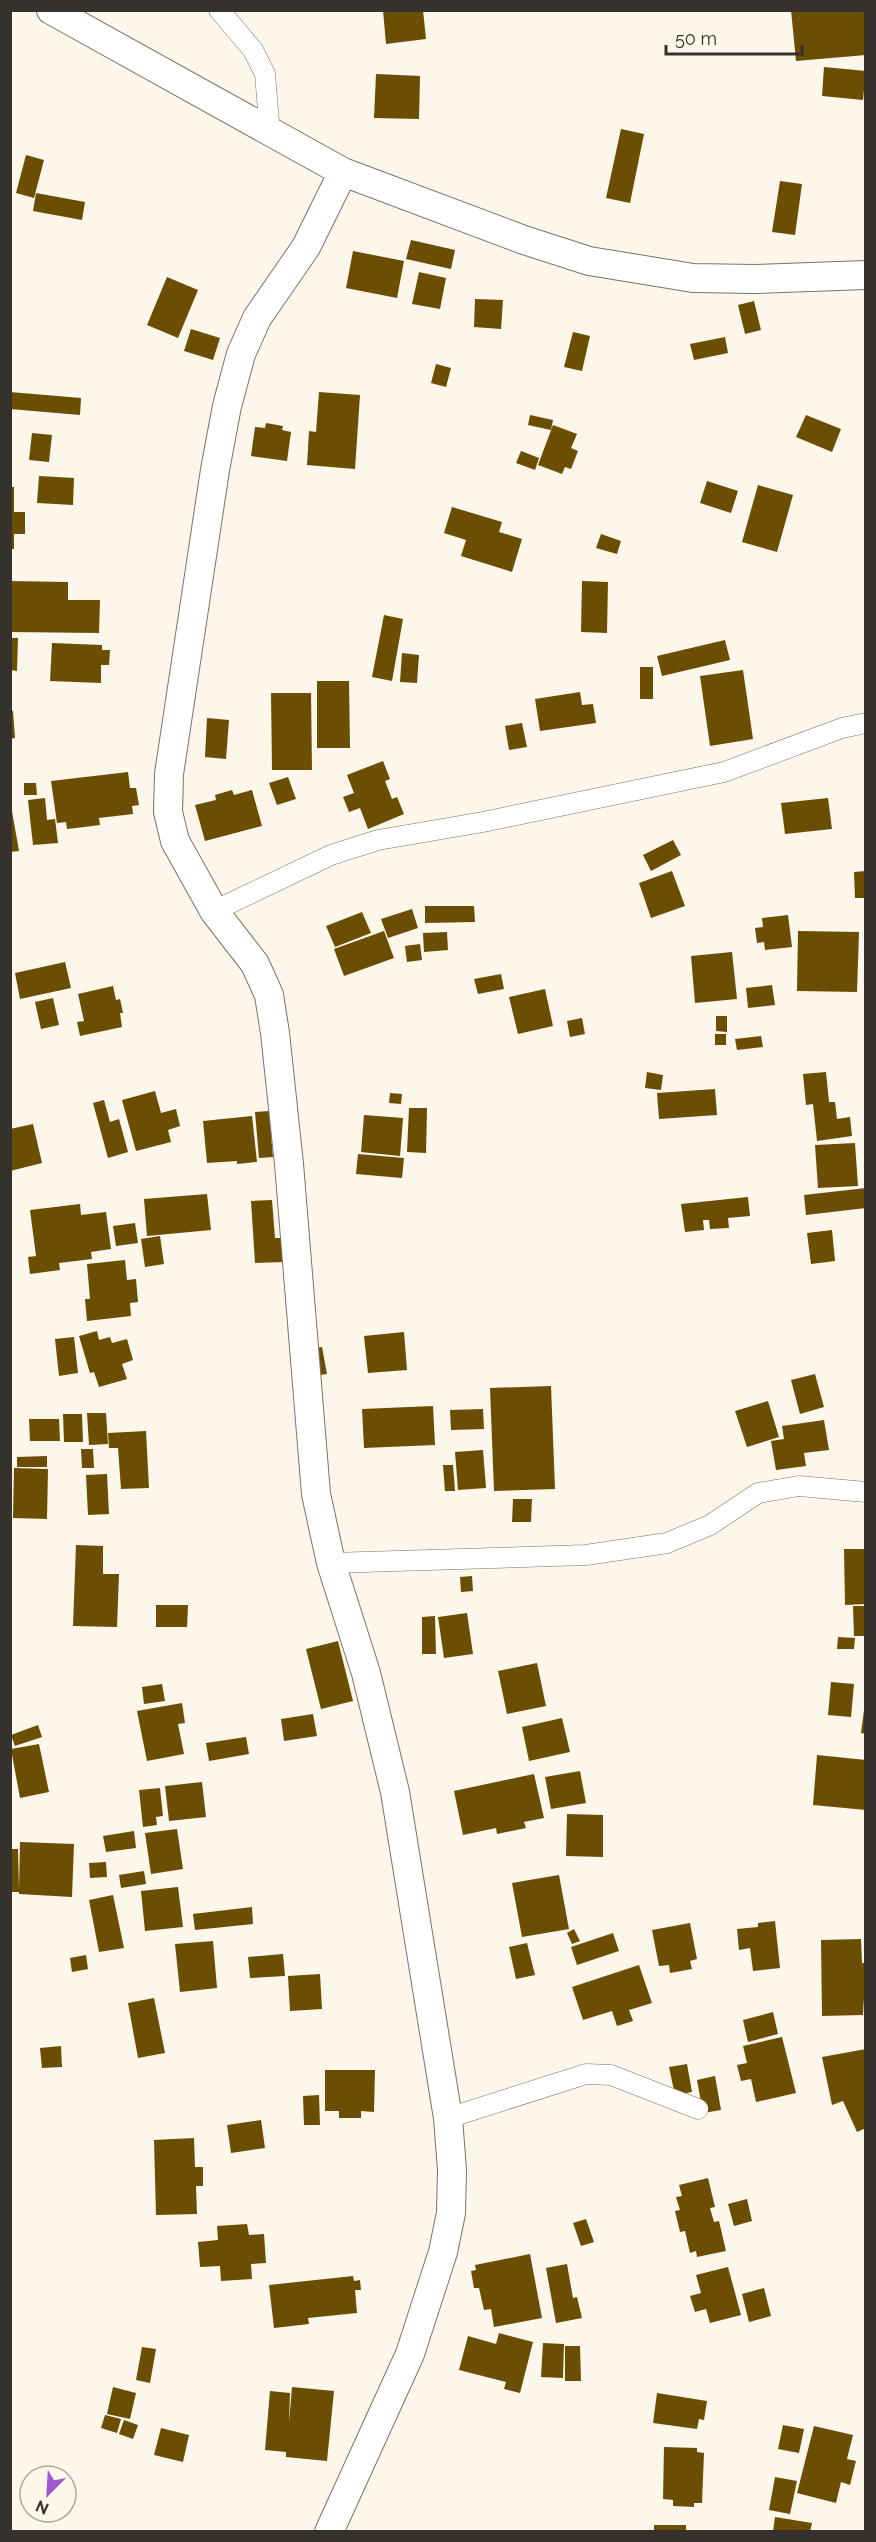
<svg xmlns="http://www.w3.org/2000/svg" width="876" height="2542" viewBox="0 0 876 2542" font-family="Raleway,sans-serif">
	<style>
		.building { fill: #6b4e02 }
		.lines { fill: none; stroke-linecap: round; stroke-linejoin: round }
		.street-casing { stroke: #7a7469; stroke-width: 21 }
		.secondary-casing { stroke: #7a7469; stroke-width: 30 }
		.street { stroke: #fff; stroke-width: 20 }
		.secondary { stroke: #fff; stroke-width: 28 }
	</style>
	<rect width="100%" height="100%" fill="#fdf6ea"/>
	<path class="building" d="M383,10H423L426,39L386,44Z
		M791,10H866V55L796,61Z
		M824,67L866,71L863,100L822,96Z
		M376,74L420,76L419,119L374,118Z
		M621,129L644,134L630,203L606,198Z
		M26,155L44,160L34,198L16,193Z
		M780,181L802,184L795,235L772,232Z
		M36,193L85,202L82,220L33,211Z
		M411,240L455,250L451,269L406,259Z
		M353,251L404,261L397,298L346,288Z
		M419,272L446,278L440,309L412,304Z
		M167,277L198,290L178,338L147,325Z
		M475,299L503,300L501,329L474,327Z
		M754,301L761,330L745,334L738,305Z
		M191,329L220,338L213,360L184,351Z
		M573,332L590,336L582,371L564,367Z
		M725,337L728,353L694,360L690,344Z
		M436,364L451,368L446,387L431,383Z
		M10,392L81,398L80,415L10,409Z
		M319,392L360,395L355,469L307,465L309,431L316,432Z
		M530,415L553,420L551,430L528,425Z
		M806,415L841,429L832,452L796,437Z
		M266,423L283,426L282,430L291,432L287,461L251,456L255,427L265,428Z
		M553,425L577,434L571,448L578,451L571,469L565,467L562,474L538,465Z
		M32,433L52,435L49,462L29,460Z
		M521,451L539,458L535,470L516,463Z
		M39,476L74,478L73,505L37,503Z
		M707,481L738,491L731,513L700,503Z
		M758,485L793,495L777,552L742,542Z
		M10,487H14V512H25V534H14V549H10Z
		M452,507L502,522L499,532L522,539L512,572L461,556L466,540L444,533Z
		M601,534L621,541L617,554L596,548Z
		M10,581L68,582V600H100L99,633L10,632Z
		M582,581L608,582L607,633L581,632Z
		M384,615L403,619L392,681L372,677Z
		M10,638H18L17,671L10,670Z
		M725,640L730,660L662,676L657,656Z
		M52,643L102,645V650H110L109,665H101V683L50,681Z
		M402,653L419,655L417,683L400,682Z
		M640,667H653V699H640Z
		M743,670L753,739L710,746L700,676Z
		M317,681H349L350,748H317Z
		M580,692L582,705L593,704L596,723L540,731L535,699Z
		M271,693H311L312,770H272Z
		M10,711H13L15,738L10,739Z
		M207,718L229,720L226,759L205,757Z
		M522,723L527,747L509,750L505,726Z
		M383,761L390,779L385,781L392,799L397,797L404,814L368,829L360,808L349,812L343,797L354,793L347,775Z
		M128,772L130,788H136L139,805L132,806L133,814L99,818L100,825L76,828L67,829L66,822L57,823L51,781Z
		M288,777L296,799L277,805L269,783Z
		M24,783H36L37,795H24Z
		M232,790L234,795L252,790L262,826L205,841L195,805L216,800L215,795Z
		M45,798L47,820L55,819L58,843L33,845L28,800Z
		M828,798L832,829L785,834L781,803Z
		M10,800L19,851L10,852Z
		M673,840L681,855L651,871L643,855Z
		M672,871L685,906L651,918L639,883Z
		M866,871V898H855L854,872Z
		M425,906H474L475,922L425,923Z
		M412,909L418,928L388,938L381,919Z
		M362,912L371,933L335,947L326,926Z
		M788,915L792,947L765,950L764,942L757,943L755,928L763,927L762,918Z
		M384,931L394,958L344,976L334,949Z
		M798,931L859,932L857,992L797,991Z
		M447,932L448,950L424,952L423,933Z
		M420,944L422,960L407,962L405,946Z
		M732,952L737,999L695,1003L691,956Z
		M65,962L71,988L20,999L15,973Z
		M501,974L504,989L478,994L474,979Z
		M772,985L775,1005L748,1008L746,988Z
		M113,986L116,1000L120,999L123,1013H120L122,1027L80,1036L77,1022L84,1021L78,994Z
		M545,989L553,1026L518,1034L509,997Z
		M53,998L59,1025L41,1029L35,1002Z
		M716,1016H727V1032L716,1031Z
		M582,1018L585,1034L570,1037L567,1021Z
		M715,1034H726V1045H715Z
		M761,1036L763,1047L737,1050L735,1039Z
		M647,1072L663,1075L661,1090L645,1088Z
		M826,1072L829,1102H835L837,1119L850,1117L852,1136L817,1141L813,1104L806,1105L803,1074Z
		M715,1089L717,1115L659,1119L657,1093Z
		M155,1091L161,1113L176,1109L180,1126L168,1130L171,1142L136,1151L122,1100Z
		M390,1093L402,1094L401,1104L389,1103Z
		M104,1100L110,1122L119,1119L128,1152L108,1158L93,1103Z
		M409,1108H427L426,1153L407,1152Z
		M269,1111L273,1157L259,1158L255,1112Z
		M364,1115L403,1118L400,1156L361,1152Z
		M252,1116L257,1162L237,1164V1161L207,1163L203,1121Z
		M33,1124L42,1163L10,1171V1129Z
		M855,1143L858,1186L818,1188L815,1145Z
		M358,1154L404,1158L402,1178L356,1174Z
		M866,1188V1208L806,1215L804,1195Z
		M207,1194L211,1230L147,1236L144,1199Z
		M748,1197L750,1216L728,1218L729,1228L710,1229L709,1220H703L704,1230L685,1232L681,1204Z
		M272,1200L275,1238H282L284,1262L255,1263L251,1201Z
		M80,1204L81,1215L106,1212L111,1249L91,1252L92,1259L59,1263L60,1270L30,1274L28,1257L36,1256L30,1210Z
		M135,1223L138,1243L116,1246L113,1226Z
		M832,1230L835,1261L811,1264L807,1233Z
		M160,1236L164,1264L145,1267L141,1239Z
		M125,1260L127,1280L136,1279L138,1302L130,1303L131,1316L87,1321L85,1299H90L87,1264Z
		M97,1331L99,1340L110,1337L112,1343L127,1339L133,1360L122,1364L127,1379L99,1387L94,1372L90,1373L79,1336Z
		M404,1332L407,1370L368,1373L364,1336Z
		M74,1337L78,1373L59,1376L55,1339Z
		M322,1347L327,1374L314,1376L310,1349Z
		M815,1374L824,1407L800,1414L791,1380Z
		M551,1386L555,1489L494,1491L490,1388Z
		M768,1401L779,1437L747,1447L735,1411Z
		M433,1406L435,1445L364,1448L362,1409Z
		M483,1409L484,1429L451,1430L450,1410Z
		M87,1413H106L108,1444L89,1445Z
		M63,1414H82L83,1442H64Z
		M29,1419H59L60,1441H30Z
		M824,1420L829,1450L804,1453L806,1466L776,1470L771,1441L784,1439L782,1426Z
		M146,1431L149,1488L121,1489L118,1448H109L108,1433Z
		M81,1449H93L94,1468H82Z
		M483,1450L486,1488L458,1490L455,1452Z
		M47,1456V1467H17V1457Z
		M443,1465H453L455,1491H445Z
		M14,1468L48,1469L47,1519L13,1518Z
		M107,1474L109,1514L88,1515L86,1475Z
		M513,1499H532L531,1522H512Z
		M76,1545L103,1546V1574H119L117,1627L73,1626Z
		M844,1549H865L866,1604L845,1605Z
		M472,1576L473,1591L461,1592L460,1577Z
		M156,1605H188L187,1627H156Z
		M853,1606H866V1636H854Z
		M467,1613L473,1654L444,1658L438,1617Z
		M435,1616L436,1654H422V1617Z
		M838,1637L855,1638L854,1649H837Z
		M338,1641L353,1701L321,1709L306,1649Z
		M537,1663L546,1706L507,1714L498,1671Z
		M831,1682L854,1684L851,1717L828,1715Z
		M162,1684L165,1701L144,1704L142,1687Z
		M182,1703L185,1723L178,1724L184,1754L147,1761L137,1711Z
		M864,1710H866V1734L861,1733Z
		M313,1714L317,1736L284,1741L281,1719Z
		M562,1718L570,1752L529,1761L522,1727Z
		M38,1725L42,1737L15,1746L11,1735Z
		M246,1737L249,1754L209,1761L206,1743Z
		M39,1744L49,1792L20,1798L11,1749Z
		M817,1755L866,1760V1810L813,1805Z
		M580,1771L586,1803L551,1809L545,1777Z
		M534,1774L544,1818L524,1822L526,1828L497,1834L496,1828L463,1835L454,1791Z
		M202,1782L206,1817L169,1821L165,1786Z
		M160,1788L163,1816L156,1817L157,1825L143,1827L139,1790Z
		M567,1814L603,1815V1857L566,1856Z
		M177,1829L183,1869L151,1874L145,1833Z
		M134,1831L136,1848L106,1852L103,1836Z
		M20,1842L74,1844L72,1897L19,1894V1892H10V1849H18L19,1889Z
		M106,1862L107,1877L90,1878L89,1863Z
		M144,1871L146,1884L121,1888L119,1875Z
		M559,1875L569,1929L522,1937L512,1883Z
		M178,1887L183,1927L145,1931L141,1891Z
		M113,1895L124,1948L99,1952L89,1900Z
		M252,1907L253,1924L195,1930L193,1914Z
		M775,1921L780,1968L753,1971L750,1948L739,1950L737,1929L758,1927V1923Z
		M690,1923L697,1959L690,1961L692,1969L670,1973L669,1965L659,1966L652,1930Z
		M574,1929L580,1941L572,1944L567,1933Z
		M613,1933L619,1951L577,1965L571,1947Z
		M861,1939L862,1963H866L863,2015L822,2016L821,1940Z
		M213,1941L217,1988L180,1992L175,1944Z
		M527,1943L535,1975L516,1979L509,1947Z
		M283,1954L285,1976L250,1978L248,1957Z
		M86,1955L88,1969L72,1972L70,1958Z
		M639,1965L652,2003L629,2010L633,2021L617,2026L612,2011L583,2020L572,1987Z
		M320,1974L322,2009L290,2011L288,1976Z
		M154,1998L165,2053L138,2058L128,2003Z
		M773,2012L778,2034L748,2042L743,2020Z
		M782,2037L796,2093L756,2102L751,2079L741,2081L737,2065L747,2063L743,2046Z
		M61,2046L62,2067L42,2068L40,2048Z
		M866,2049V2128L857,2132L843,2101L832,2105L822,2057Z
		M687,2064L692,2092L675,2095L669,2067Z
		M325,2070H375L374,2112L361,2111V2118H339V2111H325Z
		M715,2076L721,2110L703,2113L697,2080Z
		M319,2095L320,2125H304L303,2096Z
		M261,2120L265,2148L231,2153L227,2125Z
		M194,2138L195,2167H203V2186H196L197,2214L156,2215L154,2140Z
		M708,2178L715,2207L710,2208L714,2222L719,2221L726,2251L697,2257L696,2251L690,2253L685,2231L680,2232L675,2211L680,2210L676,2197L682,2196L679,2185Z
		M747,2199L752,2221L734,2226L728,2204Z
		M586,2219L594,2242L581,2246L573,2223Z
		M247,2224L249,2235L264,2234L266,2263L251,2264L252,2279L221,2281L220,2266L200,2267L198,2242L218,2240L217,2226Z
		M530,2254L542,2318L494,2327L491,2309L484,2310L479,2288H474L471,2271L476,2270L475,2265Z
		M567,2264L573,2298L577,2297L582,2318L556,2323L546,2268Z
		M728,2267L741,2315L710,2323L706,2309L695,2312L690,2296L701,2293L696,2275Z
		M353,2276L354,2281L360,2280L361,2290H355L357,2313L308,2318L309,2324L274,2328L269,2285Z
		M764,2288L771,2316L749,2322L742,2294Z
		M499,2333L533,2342L520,2393L504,2389L506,2382L459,2370L468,2336L496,2344Z
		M543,2343L564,2344L563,2378L541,2377Z
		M565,2346H580L581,2381H565Z
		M142,2347L156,2349L150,2383L136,2380Z
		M113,2387L136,2393L130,2419L107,2414Z
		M292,2387L334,2391L327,2461L286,2457V2452L265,2450L270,2391L290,2393L289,2423Z
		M657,2393L707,2401L704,2420L699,2419L697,2429L653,2423Z
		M105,2415L121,2419L117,2433L101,2428Z
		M124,2420L138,2425L133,2439L119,2434Z
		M783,2425L804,2429L799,2453L778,2449Z
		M814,2426L853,2435L847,2459L856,2461L850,2485L841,2482L836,2503L797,2493Z
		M161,2428L189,2435L183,2462L154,2455Z
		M664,2447L697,2448V2452L704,2453L702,2503H694V2507L673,2506V2500L663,2499Z
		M775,2477L797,2481L790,2514L769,2510Z
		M775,2517L812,2523L810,2532H773Z
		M654,2525H686V2532H654Z"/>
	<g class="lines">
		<g class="street-casing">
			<path id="street" d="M219,10L253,50L265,74L270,134
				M214,911L331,855L378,840L483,822L724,772L842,728L866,723
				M331,1563L586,1555L667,1543L710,1525L758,1493L799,1486L866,1492
				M448,2118L586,2074L611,2075L698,2109"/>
		</g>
		<g class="secondary-casing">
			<path id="secondary" d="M51,10L343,172L524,240L589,261L693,278L754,279L866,275
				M329,2532L410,2354L443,2252L451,2213L452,2170L448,2118L395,1792L366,1673L331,1563L316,1494L289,1164L275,1033L269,995L255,964L214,911L175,841L168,812L169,774L215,470L227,406L241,354L257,318L306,247L343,172"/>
		</g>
		<use href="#street" class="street"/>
		<use href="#secondary" class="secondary"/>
	</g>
	<rect width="876" height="2542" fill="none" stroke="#35322e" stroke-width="24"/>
	<g transform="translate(48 2494) rotate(204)"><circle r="28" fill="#fdf6ea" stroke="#ada89f" stroke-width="1.5"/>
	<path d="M0-4.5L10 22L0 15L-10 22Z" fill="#9b5ad0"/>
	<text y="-9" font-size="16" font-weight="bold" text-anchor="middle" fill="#35322e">N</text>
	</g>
	<path d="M666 45v9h136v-9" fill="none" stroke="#35322e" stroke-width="3"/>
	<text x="675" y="45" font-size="18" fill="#35322e" stroke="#fdf6ea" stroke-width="4.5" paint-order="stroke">50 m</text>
</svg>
